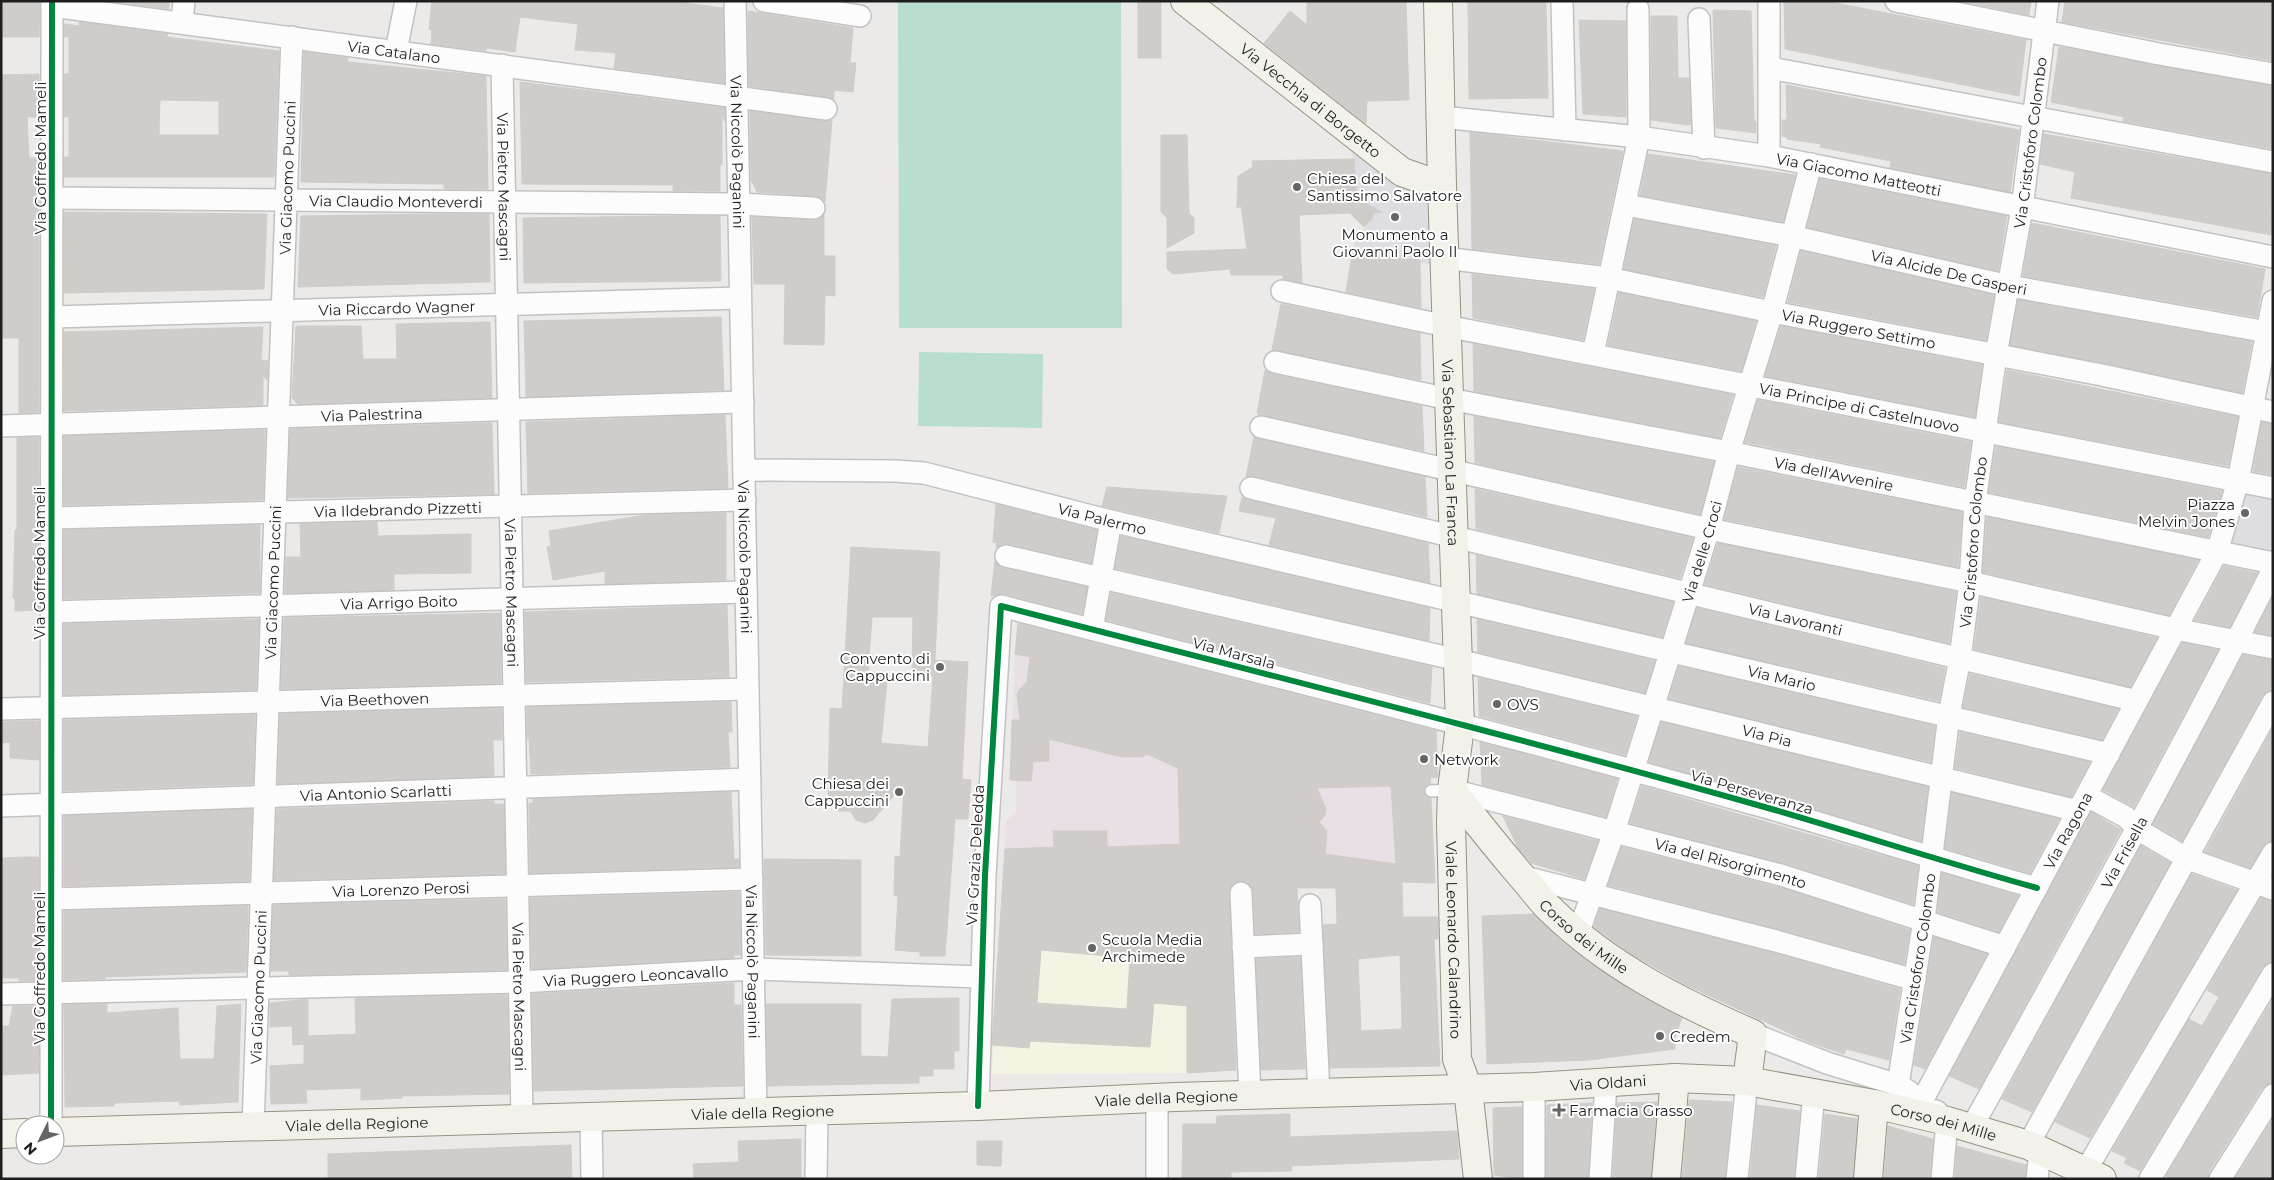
<svg xmlns="http://www.w3.org/2000/svg" width="2274" height="1180" viewBox="0 0 2274 1180" font-family="Montserrat,sans-serif">
	<style>
		.industrial { fill: #e9e0e6 }
		.education { fill: #f5f4e4 }
		.pitch { fill: #b7dece }
		.plaza { fill: #dedde2 }
		.building { fill: #cfccca; stroke: #cfccc9; fill-rule: evenodd }
		.lines { fill: none; stroke-linecap: round; stroke-linejoin: round }
		.lane-casing { stroke: #c3c2c2; stroke-width: 14 }
		.street-casing { stroke: #c3c2c2; stroke-width: 24 }
		.secondary-casing { stroke: #939482; stroke-width: 30 }
		.lane { stroke: #fcfcfc; stroke-width: 11 }
		.street { stroke: #fcfcfc; stroke-width: 21 }
		.secondary { stroke: #f2f2eb; stroke-width: 28 }
		.cycleway-casing { stroke: #fff; stroke-width: 9 }
		.cycleway { stroke: #00873e; stroke-width: 6 }
		.poi-dot { fill: #666565; stroke: #fff; stroke-width: 2 }
		.labels { text-anchor: middle; dominant-baseline: central; stroke-width: 4; stroke-linejoin: round; paint-order: stroke }
		.street-label { font-size: 15px; fill: #1e1e1e; stroke: #fff }
		.poi-label { font-size: 15px; fill: #1e1e1e; stroke: #fff; text-anchor: start }
	</style>
	<rect width="100%" height="100%" fill="#eceae8"/>
	<path class="industrial" d="M1015,653L1030,657L1301,789L1431,784L1435,883L1393,882L1328,874V888H1297L1290,879H1003L1006,821L1016,812V781L1010,780Z"/>
	<path class="education" d="M1003,879L1186,894L1187,1073L992,1074Z"/>
	<path class="pitch" d="M898,1H1121L1122,328H899Z
		M919,352L1043,354L1042,428L918,426Z"/>
	<path class="plaza" d="M1350,145L1442,186L1444,266L1352,254L1355,239L1372,219L1374,208L1357,199L1354,159Z
		M2227,468L2273,478V576L2214,538Z"/>
	<path class="building" d="M1,1H40L39,37H1Z
		M111,1H169V9Z
		M432,1H671L723,8L724,83L614,68L616,53L575,50L578,24L520,17L515,52L486,48V51L431,44L432,30L429,29Z
		M1138,1H1161V58H1138Z
		M1307,1H1406L1409,100L1367,101L1366,124L1264,43L1290,11L1307,25Z
		M1468,1H1546L1548,98L1469,99Z
		M1784,1H1825L2026,40L2019,96L1785,49Z
		M1961,1H2031L2029,15Z
		M2065,1H2273V61L2062,22Z
		M1713,10L1751,11L1754,121H1756V133L1716,128Z
		M748,11L853,28L850,63H856L853,92L834,90V99L749,86Z
		M1651,16H1677L1678,78H1689L1691,124L1688,125L1651,120Z
		M1579,20L1626,21V117L1583,114Z
		M79,22L168,34L167,37L279,51L274,177H64V157H69V117H64V74H69V37H64V24L79,26ZM160,100L219,101V135H159Z
		M2059,47L2273,86V149L2123,121L2124,117L2051,102Z
		M304,52L348,58V62L486,76L488,189H444V184L301,182Z
		M39,74V117H27L29,158H39V412L19,413V338H1V75Z
		M520,82L725,108V122L722,115V165H720V191H673V185L522,184Z
		M1786,85L2019,130L2010,192L1890,168L1891,161L1820,147L1821,144L1787,139V137L1782,136V120H1787Z
		M750,111L824,121L832,120L825,202L815,196L757,192L751,180Z
		M1470,132L1623,151L1599,264L1472,249Z
		M2044,134L2273,174L2271,235L2071,198L2075,172L2040,164Z
		M1161,135H1187L1189,213L1194,218V233L1167,248V218L1161,212Z
		M1648,154L1795,175L1783,222L1640,195Z
		M1354,159L1357,199L1382,212L1374,213L1372,219L1364,227L1350,213L1299,215L1302,283L1283,279V275H1231L1230,269L1173,274L1167,269V252L1247,249L1241,206L1237,208L1238,176L1253,167L1252,161Z
		M1820,179L2007,216L1998,271L1807,227Z
		M64,212L267,214L264,289L64,293Z
		M431,214H489L490,282L298,287L301,216Z
		M824,215V256H835V296L825,295L824,345L784,344L785,284H754L752,217L813,220Z
		M673,216H720L721,281L524,283L523,218Z
		M1634,219L1776,246L1763,297L1624,269Z
		M2032,223L2265,269L2257,317L2023,276Z
		M1801,251L1994,295L1986,340L1788,302Z
		M1352,254L1420,260L1421,308L1346,292Z
		M1472,274L1594,289L1583,340L1473,318Z
		M1619,293L1756,321L1741,371L1608,345Z
		M2018,300L2252,342L2242,393L2010,345Z
		M1281,304L1420,333L1421,380L1272,350Z
		M721,317L724,390L526,397L524,321Z
		M490,322L492,398L298,404L292,398L296,326H361L363,359H397L396,324Z
		M1781,326L1982,365L1975,417L1765,376Z
		M263,327L261,360L268,361L267,380L263,376V405L64,411V332Z
		M1473,344L1733,395L1720,438L1474,391Z
		M1265,370L1272,374L1422,406L1424,451L1259,415L1257,413Z
		M2007,370L2238,417L2228,466L1999,422Z
		M1758,400L1971,442L1964,487L1745,442Z
		M725,415L728,488L528,493L526,422Z
		M1474,416L1714,462L1700,514L1475,463Z
		M2262,422L2273,424V475L2253,471Z
		M492,423L494,494L288,498L290,429Z
		M265,430L263,499L259,500L64,505V436Z
		M39,437V610L15,611V598H13L15,530H17V438Z
		M1254,437L1425,477L1427,517L1254,476L1246,477Z
		M1996,446L2222,491L2208,537L1989,492Z
		M1738,467L1962,512L1958,567L1724,519Z
		M1107,487L1227,496L1219,533L1102,506Z
		M1475,489L1693,538L1680,578L1476,529Z
		M1242,497L1248,500L1428,543L1430,583L1269,545L1276,518L1239,511Z
		M996,504L1097,530L1091,563L1009,544H1002L996,548L997,543L993,542Z
		M726,513V580L605,584V571L553,580L547,547L551,546L549,531L645,515Z
		M1987,517L2198,560L2169,615L1983,572Z
		M377,522L378,536L471,534V573L394,574V590L285,593L286,557H301L300,524Z
		M260,525V593L64,599V530Z
		M1121,536L1430,608L1429,641L1115,568Z
		M1718,543L1956,592L1949,643L1705,584Z
		M851,547L940,552L935,660L968,662L962,779L971,780L968,819H955L945,956H920V952L895,950L898,896L894,895L895,856L900,857L904,784L873,820L865,823L856,820L850,811H837L838,803L828,794L830,708L842,709ZM872,617H913L912,674L933,676L928,747L881,743L888,672H868Z
		M1476,555L1673,602L1662,637L1477,594Z
		M995,561L1003,568L1087,587L1082,614L1004,594L991,596Z
		M2224,566L2257,573L2230,627L2195,620Z
		M1111,593L1432,667L1430,703L1106,620Z
		M1981,597L2157,638L2130,687L1974,649Z
		M2273,597V635L2255,632Z
		M727,605L729,677L526,682L525,612Z
		M1697,608L1945,668L1939,701L1686,643Z
		M500,613L501,683L281,689L284,618Z
		M259,619L256,690L64,695V624Z
		M1477,619L1655,661L1645,693L1478,652Z
		M1018,623L1436,731L1438,777L1430,778L1431,784L1427,785L1424,791L1425,795L1431,798L1435,883L1402,882L1403,917H1438V939H1434L1440,1066L1330,1068L1323,925L1337,924L1336,888H1297L1299,932L1255,934L1253,892L1251,886L1241,881L1234,883L1229,894L1236,1070L1187,1073V1006L1154,1003L1150,1047L1030,1041L1029,1048L992,1045L1005,849L1054,847L1053,831H1107V847L1180,844L1178,768L1147,754L1142,757H1122L1049,739V761L1033,762L1031,781L1010,780L1012,720H1020L1017,695L1019,690L1027,682L1030,657L1015,654ZM1391,786L1396,864L1325,854L1327,831L1319,822L1325,815L1326,809L1317,788ZM1041,950L1130,958L1127,1009L1037,1003ZM1400,955L1402,1029L1361,1031L1358,959Z
		M2182,643L2218,650L2134,807L2103,790Z
		M2243,655L2273,660V690L2267,691L2262,696L2182,841L2153,824Z
		M1679,666L1935,726L1931,762L1669,699Z
		M1970,674L2118,709L2102,740L1963,707Z
		M1478,678L1637,716L1625,755L1479,716Z
		M731,702L732,732H728L730,767L531,774L529,739H527V707Z
		M502,708V740H493L494,776L278,784L280,714Z
		M255,715L253,784L64,791V720Z
		M28,721H39V760L10,758V742L1,743V722Z
		M1661,722L1928,787L1921,841L1649,762Z
		M2273,728V841L2263,846L2250,868L2205,852Z
		M1960,732L2090,762L2071,797L1955,768Z
		M1480,742L1617,779L1606,817L1482,785Z
		M1642,786L1918,866L1913,904L1784,863L1630,823Z
		M731,792L734,859H739V867L530,873L529,803H533V799Z
		M1952,793L2059,819L2030,873L1945,848Z
		M494,801V804H504L505,874L274,880L277,809Z
		M252,809L249,881L64,886V816Z
		M2091,812L2121,830L1979,1089L1949,1076Z
		M1503,816L1598,841L1584,879L1531,863L1518,848Z
		M2141,846L2170,863L2032,1112L2002,1099Z
		M1622,847L1778,887L1910,930L1904,964L1779,929L1608,885Z
		M25,857H39V981H19V978H1V858Z
		M764,859L861,860V956L766,955Z
		M1942,873L2018,896L1999,932L1938,912Z
		M2192,874L2237,890L2090,1138L2055,1122Z
		M739,892L741,955H734V958L532,969L530,898Z
		M2261,898L2273,901V962L2262,968L2140,1171L2124,1163L2127,1158L2112,1151L2189,1019L2202,1026L2219,997L2207,990Z
		M505,899L507,970L289,975V971H271L273,905Z
		M248,906L246,972L105,977V979L64,980V911Z
		M1600,909L1773,953L1900,989L1889,1060L1846,1049L1844,1054L1806,1041L1680,982L1630,953L1594,927Z
		M1533,914L1561,941L1588,962L1639,995L1682,1018L1675,1037V1049L1589,1060L1487,1064L1482,916Z
		M1934,937L1987,954L1925,1069L1914,1065Z
		M1300,957L1305,1069L1261,1070L1256,959Z
		M734,983V1005H741L743,1086L534,1091L532,994Z
		M507,995L509,1094L402,1096V1098L361,1100V1088L306,1090L307,1103L271,1104L270,1066L304,1064V1044L293,1045L292,1026L270,1027V1003L308,999V1036L356,1034L355,998Z
		M959,998V1051H954V1069H933V1076H919V1083L768,1086L766,1004H861V1056L888,1057L892,999Z
		M2273,999V1083L2262,1088L2209,1172L2208,1179H2172L2166,1176Z
		M107,1004V1013L178,1008L180,1059H214L217,1006L241,1004L238,1102L180,1105L179,1101L114,1103V1106L65,1107L64,1005Z
		M13,1006H39V1073L1,1075V1026H9Z
		M1689,1100L1732,1102L1725,1179H1682Z
		M1657,1102L1651,1179H1613L1617,1103Z
		M1592,1103L1588,1179H1546L1547,1105Z
		M1757,1105L1800,1111L1794,1179H1750Z
		M1522,1107V1179L1494,1175L1493,1108Z
		M1290,1114V1137L1457,1131L1459,1159L1291,1166L1292,1171L1231,1172V1179H1182L1183,1124H1216L1217,1116Z
		M1825,1114L1857,1119L1853,1179H1819Z
		M2273,1119V1179H2235Z
		M1888,1126L1933,1139L1930,1179H1884Z
		M801,1139V1179H694L693,1164L739,1162L738,1141Z
		M977,1141H1002L1001,1166L977,1165Z
		M571,1145L572,1179H328V1154Z
		M1957,1146L2026,1165L2025,1179H1955Z"/>
	<g class="lines">
		<g class="lane-casing">
			<path id="lane" d="M1431,791L1452,790"/>
		</g>
		<g class="street-casing">
			<g id="street">
				<path id="s1" d="M735,1L756,1113"/>
				<path d="M764,1L860,16"/>
				<path d="M1562,1L1565,130"/>
				<path d="M1769,1V156"/>
				<path d="M1896,1L2159,54L2273,74"/>
				<path id="s2" d="M52,6L826,109"/>
				<path d="M1699,19L1704,148"/>
				<path d="M182,22L184,1"/>
				<path d="M396,51L406,1"/>
				<path id="s3" d="M502,65L522,1119"/>
				<path d="M1770,68L2273,162"/>
				<path id="s4" d="M1441,117L1639,137L1769,156L2273,257"/>
				<path id="s5" d="M52,198L739,204L814,208"/>
				<path id="s6" d="M1626,205L1791,236L2009,286L2273,333"/>
				<path id="s7" d="M1444,258L1608,278L1772,312L2102,375L2273,412"/>
				<path id="s8" d="M1282,291L1446,326L2273,488"/>
				<path id="s9" d="M52,317L740,298"/>
				<path d="M1593,354L1639,137L1638,9"/>
				<path id="s10" d="M1275,362L1449,399L1729,452L2273,563"/>
				<path id="s11" d="M1,426L743,402"/>
				<path d="M1261,427L1709,529L1970,582L2175,629L2273,648"/>
				<path id="s12" d="M744,470L895,471L924,473L1111,521L2109,754"/>
				<path id="s13" d="M1251,488L2137,701"/>
				<path id="s14" d="M52,518L745,500"/>
				<path id="s15" d="M1006,556L1458,660L2078,811"/>
				<path id="s16" d="M51,612L746,592"/>
				<path d="M1092,629L1111,521"/>
				<path id="s17" d="M1,709L748,689"/>
				<path id="s18" d="M1452,790L1781,875L2005,947"/>
				<path d="M2087,796L2126,817L2137,829L2188,859L2273,889"/>
				<path id="s19" d="M1,806L750,779"/>
				<path d="M1521,876L1776,941L1915,980"/>
				<path d="M1241,893L1250,1095"/>
				<path id="s20" d="M51,899L752,879"/>
				<path d="M1310,905L1319,1094"/>
				<path id="s21" d="M1578,934L1614,832L1709,529L1729,452L1772,312L1811,164"/>
				<path d="M1243,947L1312,944"/>
				<path id="s22" d="M1,994L519,982L754,969L981,977"/>
				<path d="M1753,1034L1827,1063L1898,1085L1910,1092"/>
				<path id="s23" d="M1898,1085L1924,920L1949,715L1960,658L1970,582L1975,502L1996,355L2022,208L2048,1"/>
				<path d="M1534,1087V1179"/>
				<path id="s24" d="M1923,1099L2217,552L2238,481L2273,301"/>
				<path d="M978,1106L985,875L1001,606C1257,672 1514,736 1768,808C1858,834 1947,863 2037,888"/>
				<path d="M1936,1111L1947,1121L1942,1179"/>
				<path d="M591,1117L592,1179"/>
				<path d="M51,1125L52,1"/>
				<path id="s25" d="M253,1127L292,37"/>
				<path id="s26" d="M1972,1127C2073,944 2176,762 2270,575L2273,566"/>
				<path d="M2028,1145L2273,702"/>
				<path d="M2086,1170L2273,853"/>
				<path d="M816,1179L817,1111"/>
				<path d="M1157,1179V1098"/>
				<path d="M1600,1179L1606,1083"/>
				<path d="M1737,1179L1747,1081"/>
				<path d="M1806,1179L1814,1093"/>
				<path d="M2037,1179L2040,1150"/>
				<path d="M2150,1179L2273,974"/>
				<path d="M2220,1179L2273,1095"/>
			</g>
		</g>
		<g class="secondary-casing">
			<g id="secondary">
				<path id="s27" d="M1185,1L1402,172L1442,186"/>
				<path id="s28" d="M1438,1L1442,186L1460,725L1452,790L1451,822L1457,1059L1468,1089L1478,1179"/>
				<path id="s29" d="M1452,790C1475,820 1499,850 1524,879C1533,889 1541,901 1551,910C1609,967 1680,1002 1753,1034L1747,1081"/>
				<path id="s30" d="M55,1132L978,1106L1175,1097L1534,1087L1675,1078L1747,1081L1874,1104L1947,1121L2028,1145L2102,1179"/>
				<path d="M1,1134L25,1133"/>
				<path d="M1666,1179L1675,1078"/>
				<path d="M1868,1179L1874,1104"/>
			</g>
		</g>
		<use href="#lane" class="lane"/>
		<use href="#street" class="street"/>
		<use href="#secondary" class="secondary"/>
		<g class="cycleway-casing">
			<path id="cycleway" d="M978,1106L985,875L1001,606C1257,672 1514,736 1768,808C1858,834 1947,863 2037,888
				M51,1125L52,1"/>
		</g>
		<use href="#cycleway" class="cycleway"/>
	</g>
	<g class="poi-dot">
		<circle cx="1297" cy="187" r="5"/>
		<circle cx="1395" cy="217" r="5"/>
		<circle cx="2245" cy="513" r="5"/>
		<circle cx="940" cy="667" r="5"/>
		<circle cx="1497" cy="704" r="5"/>
		<circle cx="1424" cy="759" r="5"/>
		<circle cx="899" cy="792" r="5"/>
		<circle cx="1092" cy="948" r="5"/>
		<circle cx="1660" cy="1036" r="5"/>
		<path d="M1556.5 1102.5h5v5h5v5h-5v5h-5v-5h-5v-5h5z"/>
	</g>
	<g class="labels">
		<g class="street-label">
			<text stroke="none"><textPath href="#s2" startOffset="345">Via Catalano</textPath></text>
			<text stroke="none"><textPath href="#s27" startOffset="160">Via Vecchia di Borgetto</textPath></text>
			<text stroke="none"><textPath href="#s23" startOffset="952">Via Cristoforo Colombo</textPath></text>
			<text stroke="none"><textPath href="#s1" startOffset="151">Via Niccolò Paganini</textPath></text>
			<text transform="translate(40 158) rotate(-90)">Via Goffredo Mameli</text>
			<text stroke="none"><textPath href="#s4" startOffset="422">Via Giacomo Matteotti</textPath></text>
			<text stroke="none"><textPath href="#s25" startOffset="950">Via Giacomo Puccini</textPath></text>
			<text stroke="none"><textPath href="#s3" startOffset="122">Via Pietro Mascagni</textPath></text>
			<text stroke="none"><textPath href="#s5" startOffset="344">Via Claudio Monteverdi</textPath></text>
			<text stroke="none"><textPath href="#s6" startOffset="330">Via Alcide De Gasperi</textPath></text>
			<text stroke="none"><textPath href="#s9" startOffset="345">Via Riccardo Wagner</textPath></text>
			<text stroke="none"><textPath href="#s7" startOffset="421">Via Ruggero Settimo</textPath></text>
			<text stroke="none"><textPath href="#s8" startOffset="589">Via Principe di Castelnuovo</textPath></text>
			<text stroke="none"><textPath href="#s11" startOffset="371">Via Palestrina</textPath></text>
			<text stroke="none"><textPath href="#s28" startOffset="452">Via Sebastiano La Franca</textPath></text>
			<text stroke="none"><textPath href="#s10" startOffset="570">Via dell'Avvenire</textPath></text>
			<text stroke="none"><textPath href="#s14" startOffset="346">Via Ildebrando Pizzetti</textPath></text>
			<text stroke="none"><textPath href="#s12" startOffset="364">Via Palermo</textPath></text>
			<text stroke="none"><textPath href="#s23" startOffset="548">Via Cristoforo Colombo</textPath></text>
			<text stroke="none"><textPath href="#s21" startOffset="402">Via delle Croci</textPath></text>
			<text stroke="none"><textPath href="#s1" startOffset="556">Via Niccolò Paganini</textPath></text>
			<text transform="translate(39 563) rotate(-90)">Via Goffredo Mameli</text>
			<text stroke="none"><textPath href="#s25" startOffset="545">Via Giacomo Puccini</textPath></text>
			<text stroke="none"><textPath href="#s3" startOffset="528">Via Pietro Mascagni</textPath></text>
			<text stroke="none"><textPath href="#s16" startOffset="348">Via Arrigo Boito</textPath></text>
			<text stroke="none"><textPath href="#s13" startOffset="560">Via Lavoranti</textPath></text>
			<text transform="translate(1234 653) rotate(15)">Via Marsala</text>
			<text stroke="none"><textPath href="#s12" startOffset="1062">Via Mario</textPath></text>
			<text stroke="none"><textPath href="#s17" startOffset="374">Via Beethoven</textPath></text>
			<text stroke="none"><textPath href="#s15" startOffset="782">Via Pia</textPath></text>
			<text transform="translate(1752 792) rotate(16)">Via Perseveranza</text>
			<text stroke="none"><textPath href="#s19" startOffset="375">Via Antonio Scarlatti</textPath></text>
			<text stroke="none"><textPath href="#s24" startOffset="305">Via Ragona</textPath></text>
			<text stroke="none"><textPath href="#s26" startOffset="314">Via Frisella</textPath></text>
			<text transform="translate(975 855) rotate(-87)">Via Grazia Deledda</text>
			<text stroke="none"><textPath href="#s18" startOffset="288">Via del Risorgimento</textPath></text>
			<text stroke="none"><textPath href="#s20" startOffset="350">Via Lorenzo Perosi</textPath></text>
			<text stroke="none"><textPath href="#s29" startOffset="198">Corso dei Mille</textPath></text>
			<text stroke="none"><textPath href="#s28" startOffset="940">Viale Leonardo Calandrino</textPath></text>
			<text stroke="none"><textPath href="#s23" startOffset="128">Via Cristoforo Colombo</textPath></text>
			<text stroke="none"><textPath href="#s1" startOffset="961">Via Niccolò Paganini</textPath></text>
			<text transform="translate(39 968) rotate(-90)">Via Goffredo Mameli</text>
			<text stroke="none"><textPath href="#s22" startOffset="635">Via Ruggero Leoncavallo</textPath></text>
			<text stroke="none"><textPath href="#s25" startOffset="140">Via Giacomo Puccini</textPath></text>
			<text stroke="none"><textPath href="#s3" startOffset="932">Via Pietro Mascagni</textPath></text>
			<text stroke="none"><textPath href="#s30" startOffset="1554">Via Oldani</textPath></text>
			<text stroke="none"><textPath href="#s30" startOffset="1112">Viale della Regione</textPath></text>
			<text stroke="none"><textPath href="#s30" startOffset="708">Viale della Regione</textPath></text>
			<text stroke="none"><textPath href="#s30" startOffset="1894">Corso dei Mille</textPath></text>
			<text stroke="none"><textPath href="#s30" startOffset="302">Viale della Regione</textPath></text>
		</g>
		<g class="poi-label">
			<text x="1307" y="178">Chiesa del<tspan x="1307" dy="17">Santissimo Salvatore</tspan></text>
			<text x="1395" y="234" text-anchor="middle">Monumento a<tspan x="1395" dy="17">Giovanni Paolo II</tspan></text>
			<text x="2235" y="504" text-anchor="end">Piazza<tspan x="2235" dy="17">Melvin Jones</tspan></text>
			<text x="930" y="658" text-anchor="end">Convento di<tspan x="930" dy="17">Cappuccini</tspan></text>
			<text x="1507" y="704">OVS</text>
			<text x="1434" y="759">Network</text>
			<text x="889" y="783" text-anchor="end">Chiesa dei<tspan x="889" dy="17">Cappuccini</tspan></text>
			<text x="1102" y="939">Scuola Media<tspan x="1102" dy="17">Archimede</tspan></text>
			<text x="1670" y="1036">Credem</text>
			<text x="1569" y="1110">Farmacia Grasso</text>
		</g>
	</g>
	<rect width="2274" height="1180" fill="none" stroke="#1e1e1e" stroke-width="5"/>
	<g transform="translate(40 1140) rotate(228)"><circle r="24" fill="#ffffff" stroke="#a5a5a5"/>
	<path d="M0-4L9 19L0 12L-9 19Z" fill="#666565"/>
	<text y="-8" font-size="14" font-weight="bold" text-anchor="middle" fill="#1e1e1e">N</text>
	</g>
</svg>
